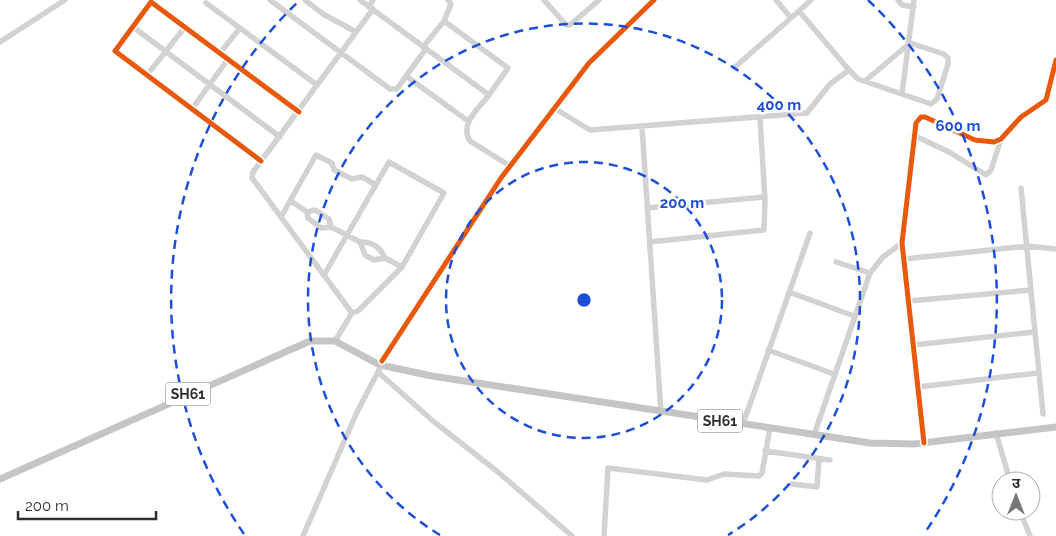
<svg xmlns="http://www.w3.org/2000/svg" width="1056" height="536" viewBox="0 0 1056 536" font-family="Raleway,'Noto Sans Devanagari',sans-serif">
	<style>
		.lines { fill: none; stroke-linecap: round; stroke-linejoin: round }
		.minor { stroke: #d2d2d2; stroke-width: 5.5 }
		.major { stroke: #c5c5c5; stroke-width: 7 }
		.cycleway-casing { stroke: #fff; stroke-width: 8 }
		.cycleway { stroke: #e8590c; stroke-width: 5 }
		.ring { fill: none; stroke: #1d4ed8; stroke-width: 2.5; stroke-dasharray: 9 6 }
		.labels { text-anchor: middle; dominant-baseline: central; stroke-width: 5; stroke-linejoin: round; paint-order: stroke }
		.shield { fill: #fff; stroke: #6c6c6c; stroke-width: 1 }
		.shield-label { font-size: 14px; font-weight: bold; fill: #2d2d2d }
		.centre { fill: #1d4ed8; stroke: #fff; stroke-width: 2.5 }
		.ring-label { font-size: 15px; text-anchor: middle; font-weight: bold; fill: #1d4ed8; stroke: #fff; stroke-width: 5; stroke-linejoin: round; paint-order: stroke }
	</style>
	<rect width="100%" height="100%" fill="#fff"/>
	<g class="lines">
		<path class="minor" d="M270,0L390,89H397L406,76L468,121
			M305,0L323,14L356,32
			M360,0L489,95C479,108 459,124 470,141L510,166
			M544,0L566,25H570L599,0
			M776,0L791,18
			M898,0L902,5L914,7
			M206,3L317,85
			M369,7L373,0
			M444,21L508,68L489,95
			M133,27L280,137
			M0,42L65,0
			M423,47L444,21L451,4L448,0
			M220,53L240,28
			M735,67L799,11
			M849,70L858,79L931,104L937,99L948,64V58L944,54L910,43L865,81
			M147,75L185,27
			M406,76L426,49
			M902,94L914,0
			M554,108L590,130L807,113L830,84L849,70L799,11L811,0
			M192,109L228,59
			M642,127L661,413
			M913,135L949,152L986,175L991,170L1001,139
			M261,161L115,51L151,2L299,112
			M1021,188L1043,414
			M291,201L307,212L308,218L321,228L331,227L360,242L365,255L374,260L385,258L402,267
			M647,208L765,197
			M307,212L315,210L329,219L331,227
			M281,217L316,155L332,163L334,170L352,179L362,177L376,185
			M360,242C373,242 380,247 385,258
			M650,242L764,230L765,200L760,118
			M904,259L1027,246L1056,249
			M836,262L870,273
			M324,275L389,162L444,193L402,267L358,311L352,313
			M789,292L854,316
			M909,301L1031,290
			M335,341L352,313L252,178L253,172L373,9
			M913,345L1034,332
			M768,350L834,374
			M382,361L501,178L589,63L654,0
			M378,372L433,421L498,472L572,536
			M918,387L1038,373
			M743,424L810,233
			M996,433L1010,481
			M814,435L870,273L883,257L902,243
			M924,443L902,243L916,123L921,117H925L975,140L994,142L1001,139L1021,117L1046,100L1056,60
			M765,451L830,460
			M792,484L817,487L819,459
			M1020,511L1030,536
			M303,536L357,412L380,368
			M604,536L608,468L707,480L724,474L759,476L762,473L770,428"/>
		<path class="major" d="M385,366L432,376L870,443L914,444L1056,427
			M0,479L310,341H335L378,364"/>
		<g class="cycleway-casing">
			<path id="cycleway" d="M261,161L115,51L151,2L299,112
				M382,361L501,178L589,63L654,0
				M924,443L902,243L916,123L921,117H925L975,140L994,142L1001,139L1021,117L1046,100L1056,60"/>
		</g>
		<use href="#cycleway" class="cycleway"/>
	</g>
	<g class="ring">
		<circle cx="584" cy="300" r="138"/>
		<path d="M440 535A276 276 0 1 1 728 535"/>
		<path d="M244 534A413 413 0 0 1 300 0M868 0A413 413 0 0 1 924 534"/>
	</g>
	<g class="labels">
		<g class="shield">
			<rect x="165.5" y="382.5" width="45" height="23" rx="4"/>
			<rect x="697.5" y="409.5" width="45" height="23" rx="4"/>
		</g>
		<g class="shield-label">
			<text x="188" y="394">SH61</text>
			<text x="720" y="421">SH61</text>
		</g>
	</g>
	<circle cx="584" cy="300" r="8" class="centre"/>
	<g class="ring-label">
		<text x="779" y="110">400 m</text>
		<text x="958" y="131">600 m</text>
		<text x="682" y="208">200 m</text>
	</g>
	<g transform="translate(1016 496)"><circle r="24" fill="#ffffff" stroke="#ababab"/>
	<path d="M0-4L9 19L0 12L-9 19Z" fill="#767676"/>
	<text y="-8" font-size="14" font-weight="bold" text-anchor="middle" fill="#2d2d2d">उ</text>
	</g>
	<path d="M18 511v8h138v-8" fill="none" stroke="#2d2d2d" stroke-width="2.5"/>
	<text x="25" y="511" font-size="15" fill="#2d2d2d" stroke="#ffffff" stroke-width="4" paint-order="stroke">200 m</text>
</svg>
